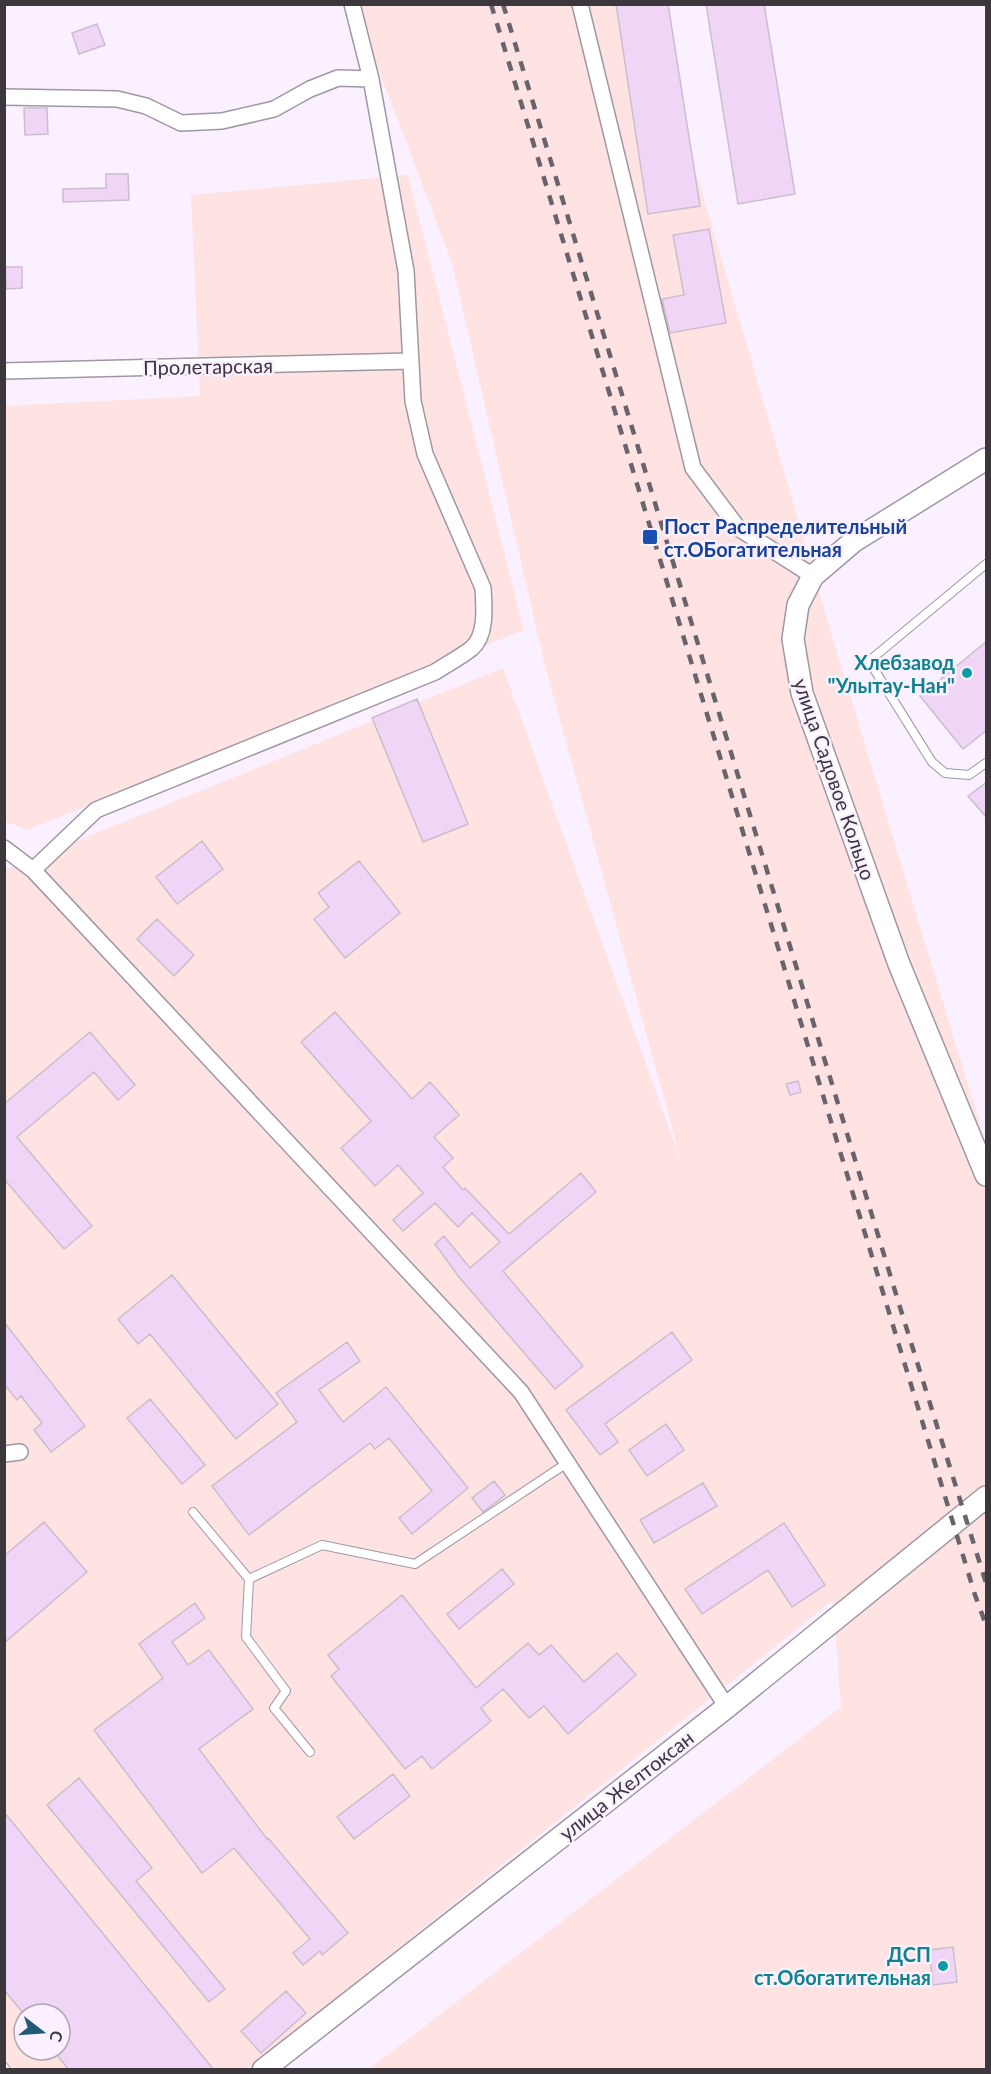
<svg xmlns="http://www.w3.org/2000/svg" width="991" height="2074" viewBox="0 0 991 2074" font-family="Lato,sans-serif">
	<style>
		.industrial { fill: #fee3e2; fill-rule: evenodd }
		.building { fill: #f1d5f7; stroke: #c9becb; stroke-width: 1.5 }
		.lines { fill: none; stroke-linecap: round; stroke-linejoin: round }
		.lane-casing { stroke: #a097a5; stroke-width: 10 }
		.street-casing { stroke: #a097a5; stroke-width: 18 }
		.secondary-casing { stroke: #a097a5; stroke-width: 24 }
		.lane { stroke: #fff; stroke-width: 8 }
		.street { stroke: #fff; stroke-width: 15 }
		.secondary { stroke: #fff; stroke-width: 21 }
		.rail { stroke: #69646c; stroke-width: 4.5; stroke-dasharray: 10 10; stroke-linecap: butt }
		.transit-dot { fill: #1a4fb4; stroke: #faf0ff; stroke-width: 2 }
		.culture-dot { fill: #0f9aa8; stroke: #faf0ff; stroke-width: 2 }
		.labels { text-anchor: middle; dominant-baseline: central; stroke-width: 5; stroke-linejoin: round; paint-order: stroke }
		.street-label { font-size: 20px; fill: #3b373d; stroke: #faf0ff }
		.transit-label { font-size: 20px; font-weight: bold; fill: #164399; stroke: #faf0ff; text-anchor: start }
		.culture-label { font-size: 20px; font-weight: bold; fill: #0d838f; stroke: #faf0ff; text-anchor: end }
	</style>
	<rect width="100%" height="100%" fill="#faf0ff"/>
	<path class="industrial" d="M354,5H647L836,649L986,1144V2069H369L841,1707L833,1600L247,2069L5,2070V870L503,668L682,1164L544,662L452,263ZM24,2014H60V2050H24Z
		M408,175L524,630L27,830L5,821L4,406L200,396L191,195Z"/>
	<path class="building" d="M616,4H668L700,206L648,214Z
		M706,4H764L795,194L738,204Z
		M97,24L105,45L79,54L72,33Z
		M24,108H47L48,134L25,135Z
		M106,174H128L129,200L63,202V189L106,188Z
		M709,229L726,323L670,333L662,299L684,295L673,235Z
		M5,267H22V288L6,289Z
		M987,641V730L963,749L920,696Z
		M417,699L468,824L423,842L372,718Z
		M987,782V818L968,796Z
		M202,841L223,869L177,904L156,877Z
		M359,861L400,913L345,958L314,919L329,907L318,893Z
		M157,919L194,955L174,976L137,939Z
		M335,1012L412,1099L430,1082L459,1115L434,1137L453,1158L443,1167L463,1190L465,1188L509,1234L581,1173L596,1192L503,1271L583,1366L555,1389L459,1277L435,1244L444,1236L470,1268L500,1242L472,1213L458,1227L435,1203L403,1231L393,1220L423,1193L398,1165L375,1186L341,1148L371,1121L301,1042Z
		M90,1032L135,1085L118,1100L94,1072L17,1137L92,1226L64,1249L4,1179V1104Z
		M798,1081L801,1092L790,1095L786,1084Z
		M172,1275L278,1404L236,1439L150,1334L138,1344L118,1319Z
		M4,1322L85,1426L51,1452L34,1430L42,1423L21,1396L17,1400L4,1384Z
		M672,1332L692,1360L605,1424L618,1442L600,1455L566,1410Z
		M347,1342L360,1361L319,1390L343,1422L386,1387L468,1488L412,1534L399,1518L432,1491L389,1438L375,1449L370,1443L249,1535L212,1486L297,1422L276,1393Z
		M150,1399L205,1465L182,1484L127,1418Z
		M666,1424L684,1450L647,1476L629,1450Z
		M494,1481L505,1495L483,1512L472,1498Z
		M703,1483L717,1506L654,1543L640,1520Z
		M44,1522L87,1572L4,1643V1556Z
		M784,1523L825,1585L792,1607L768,1570L702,1614L685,1589Z
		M502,1569L514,1584L459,1629L447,1614Z
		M402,1595L476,1688L528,1643L539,1655L551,1645L584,1682L617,1653L636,1675L568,1734L544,1706L529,1718L503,1689L481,1708L491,1721L432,1769L422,1756L405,1769L331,1676L339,1669L328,1655Z
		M195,1603L205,1618L172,1642L188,1665L209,1650L253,1709L199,1749L267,1839L268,1838L348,1933L322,1955L320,1951L303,1965L293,1953L310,1939L234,1848L202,1873L94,1730L163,1678L139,1644Z
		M393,1774L410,1796L354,1839L337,1817Z
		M79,1778L152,1868L136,1881L225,1989L209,2002L47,1805Z
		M4,1812L214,2070H69L53,2050H60V2014H24L4,1990Z
		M953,1947L957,1982L933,1985L929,1950Z
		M286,1991L306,2013L261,2053L241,2031Z"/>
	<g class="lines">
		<g class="lane-casing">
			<path id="lane" d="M986,564L869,661L932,762L945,773L969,775L986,763
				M193,1512L249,1579L322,1545L415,1564L567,1463
				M249,1579L246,1637L286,1691L274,1708L310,1752
				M4,2067L6,2070"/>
		</g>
		<g class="street-casing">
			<path id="street" d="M580,4L693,468L738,528L813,576
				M4,97L117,99L146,106L181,123L222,121L274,109L310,89L338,78L371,79
				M4,371L411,361
				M4,848L33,870L521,1392L727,1707
				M33,870L96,810L435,672C447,664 461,657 472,648C487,635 484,606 483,588L425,454L413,401L406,271L371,79L352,4
				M4,1454L20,1452"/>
		</g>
		<g class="secondary-casing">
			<path id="secondary" d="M986,459L854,541L813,576L798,605L793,639L802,693L899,964L986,1175
				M263,2070L727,1707L986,1497"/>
		</g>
		<use href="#lane" class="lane"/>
		<use href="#street" class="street"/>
		<use href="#secondary" class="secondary"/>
		<path class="rail" d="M491,4L975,1595L986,1625
			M503,4L899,1304L986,1583"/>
	</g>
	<rect class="transit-dot" x="642" y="529" width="16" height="16" rx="3"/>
	<g class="culture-dot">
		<circle cx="967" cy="673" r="6"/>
		<circle cx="943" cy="1966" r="6"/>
	</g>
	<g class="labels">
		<g class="street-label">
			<text transform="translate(208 366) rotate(-1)">Пролетарская</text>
			<text transform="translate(835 779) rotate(71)">улица Садовое Кольцо</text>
			<text transform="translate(626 1785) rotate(-38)">улица Желтоксан</text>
		</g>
		<g class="transit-label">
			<text x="664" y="526">Пост Распределительный<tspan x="664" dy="23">ст.ОБогатительная</tspan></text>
		</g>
		<g class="culture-label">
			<text x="955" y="662">Хлебзавод<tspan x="955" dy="23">"Улытау-Нан"</tspan></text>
			<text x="931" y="1954">ДСП<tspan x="931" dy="23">ст.Обогатительная</tspan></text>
		</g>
	</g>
	<rect width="991" height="2074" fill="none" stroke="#3b373d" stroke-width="12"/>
	<g transform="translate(42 2032) rotate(107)"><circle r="28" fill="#faf0ff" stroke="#aea6b1" stroke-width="1.5"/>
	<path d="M0-4.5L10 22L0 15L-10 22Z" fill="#205d74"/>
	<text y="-9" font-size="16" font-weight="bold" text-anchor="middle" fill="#3b373d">С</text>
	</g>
</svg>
